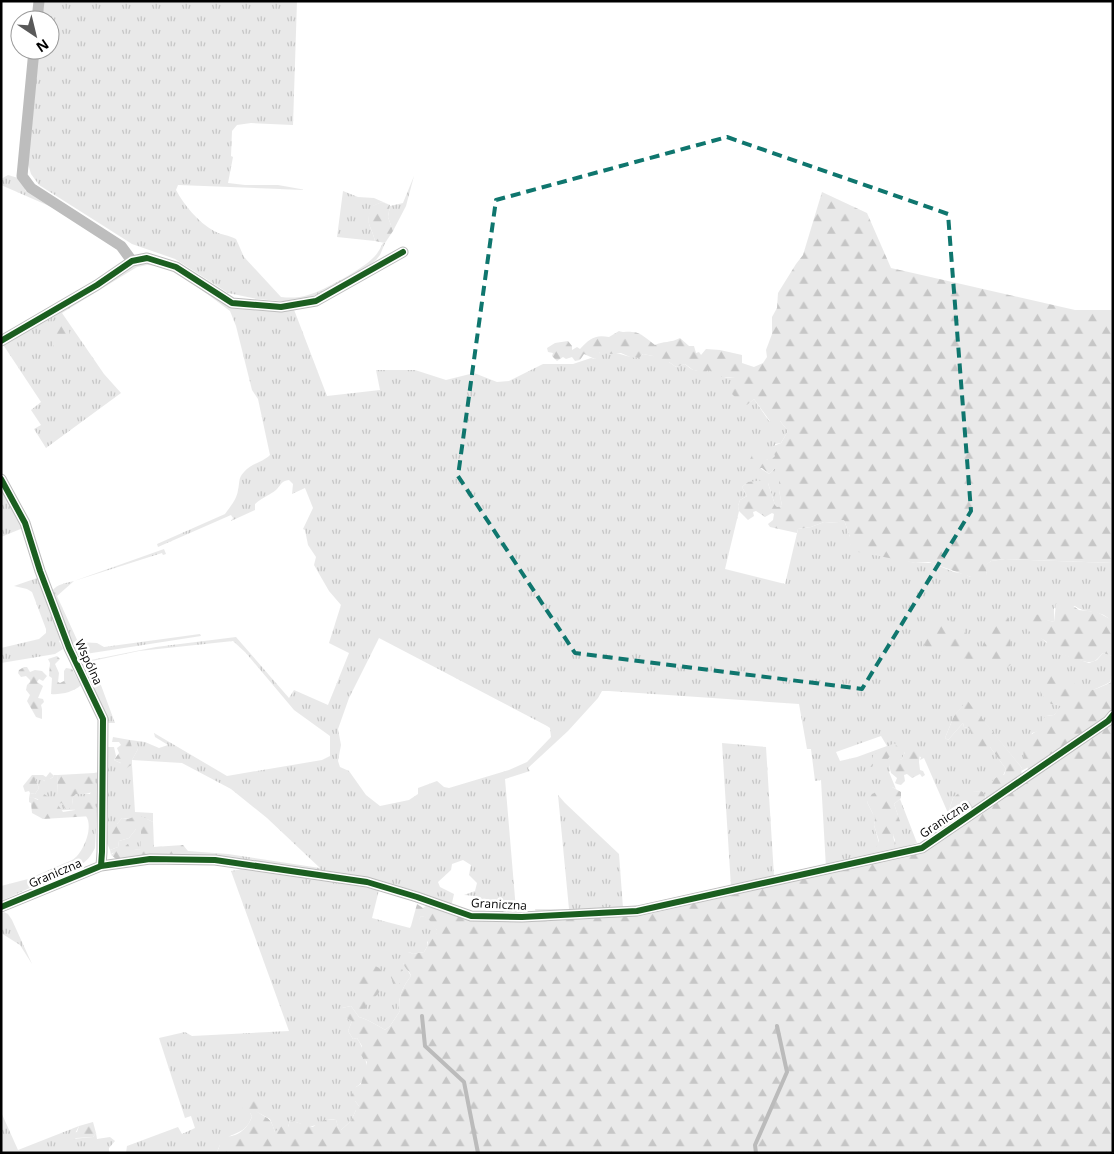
<svg xmlns="http://www.w3.org/2000/svg" width="1114" height="1154" viewBox="0 0 1114 1154" font-family="'Open Sans',sans-serif">
	<style>
		.grass { fill: url(#grass-tufts); fill-rule: evenodd }
		.forest { fill: url(#forest-firs) }
		.lines { fill: none; stroke-linecap: round; stroke-linejoin: round }
		.stream { stroke: #bbb; stroke-width: 4 }
		.minor { stroke: #bdbdbd; stroke-width: 11 }
		.cycleway-casing { stroke: #fff; stroke-width: 9 }
		.cycleway { stroke: #1b5e20; stroke-width: 6 }
		.marked { fill: none; stroke: #0f766e; stroke-width: 4; stroke-dasharray: 10 6; stroke-linejoin: round }
		.labels { text-anchor: middle; dominant-baseline: central; stroke-width: 5; stroke-linejoin: round; paint-order: stroke }
		.street-label { font-size: 12px; fill: #000; stroke: #fff }
	</style>
	<defs>
		<pattern id="grass-tufts" width="24" height="20" patternUnits="userSpaceOnUse" patternTransform="scale(1.25)"><rect width="24" height="20" fill="#e9e9e9"/><path d="M3 7l-1-3M5 7V3M7 7l1-3M15 17l-1-3M17 17v-4M19 17l1-3" fill="none" stroke="#c6c6c6"/></pattern>
		<pattern id="forest-firs" width="22" height="20" patternUnits="userSpaceOnUse" patternTransform="scale(1.25)"><rect width="22" height="20" fill="#e9e9e9"/><path d="M5 1l3.5 6h-7zM16 11l3.5 6h-7z" fill="#c6c6c6"/></pattern>
	</defs>
	<rect width="100%" height="100%" fill="#fff"/>
	<path class="grass" d="M44,1H297L293,125L251,123L237,125L232,131L231,156L233,157L228,183L245,185H278L306,190L178,185L176,190C184,205 198,222 214,231C221,235 229,235 236,239L244,257L281,297C290,298 299,298 308,295C323,291 365,268 375,256C378,253 381,247 383,243H385L380,255L376,260L364,269L316,295L291,302L257,299L228,293L175,259L132,244L39,185L31,174L28,164L39,50H50V20H42Z
		M8,175L18,178L26,187L25,190L56,209L1,185V179Z
		M414,176L406,206L393,231L388,217L390,206L403,203Z
		M343,191L358,197L374,198L390,205L382,202L373,206C364,224 371,224 375,241L337,237Z
		M146,262L172,267L217,297L293,307L327,396L380,390L376,370H415L446,380L474,373L497,382L509,381L543,364H573L591,358L595,359L600,352C614,350 625,357 639,358L643,354L653,356L669,362L676,367L685,364C697,375 697,368 708,370C719,371 719,379 735,378L747,405L754,399L769,421H780L788,431L781,443L775,444V456L771,461L766,459L760,468L769,474L774,469H779V490L782,506L777,507L775,505L768,483L748,482L742,487L747,496L740,500L738,506L739,511L725,569L785,584L798,529L811,527L824,522L838,523L841,520H844L850,537V544L915,563H932L954,572L965,574L970,577L987,574L984,566L991,561L1005,559L1113,563V625C1106,608 1086,615 1075,606L1054,608V622L1046,620L1039,615L1040,637L1059,653L1089,663L1097,660L1103,653L1113,656V672L1110,682C1088,694 1070,696 1054,715L1046,716L1042,730L1032,733L1027,768L1021,771L1022,768L967,701L954,716L945,738L948,740L963,723L964,727L969,728L971,733L990,747L1006,769L994,796L988,801L983,792L962,791L953,798L948,813L924,758L920,760L921,757L905,752L902,759L889,765L890,771L889,772L896,789L892,787L878,792L867,802L875,818L874,825L882,854L826,868L821,780L815,781L811,749H807L799,704L609,691H602L598,698L568,731L528,768L530,771L505,779L516,910L476,908L475,896L464,895L475,891L477,883L469,875L471,865L463,860L452,864L451,870L438,882L440,887L454,894L452,903L446,904L420,894L188,855V851L228,854L320,868L267,818L231,789L182,763L132,760L138,749L132,747L130,740L145,742L159,748L168,745L155,737L154,733L227,776L322,760L330,756V736L294,710L246,653L233,641L139,651L92,661L115,723H108L83,664L86,661L156,647L236,637L289,698L294,690L328,705L349,653L329,643L341,605L329,591L314,565L316,557L308,545L305,530L303,529L313,508L305,488L292,494L293,484L289,480C281,481 281,485 276,490C270,495 263,497 255,504V510L231,521L233,518L231,515L158,547L157,544L225,514C230,507 237,499 238,490C240,482 238,478 244,472C251,463 262,463 270,455L258,399L252,390L236,326L230,311L179,273L161,266L147,265L137,267L62,313L104,374L121,393L46,448L34,429L41,425L31,410L41,402L2,343L133,265ZM379,638L547,726L550,728L551,737L527,762L509,770L449,788L444,787L437,781L418,788V794L409,800L380,806L366,795L349,771L340,767L338,761L341,745L338,729L349,698ZM881,736L887,746L857,757L840,761L836,752Z
		M1,485L23,528L1,537Z
		M164,549L166,554L163,555L162,553L74,581L57,596L78,642L97,643L104,647L200,634L201,636L79,655L63,622L52,591C57,584 66,583 74,581Z
		M40,577L62,639L59,641L63,649L55,654L1,663V648L39,639L46,633V629L32,592L27,589L14,586Z
		M722,743L766,747L774,876L731,887Z
		M107,747H114L116,756L114,760L129,767L132,765L135,812L153,813V822C135,812 138,821 122,818L117,824H108Z
		M99,772L95,848C91,856 87,861 79,866L3,900L1,897V886L28,879L72,860C83,854 94,827 86,816H92C87,814 82,812 77,810C69,809 62,812 53,809C45,805 38,796 29,798L30,793L35,794L39,788L35,779H42L46,782L53,777L54,775H58L57,795L62,803L72,805L73,797L76,794H90L94,782V773Z
		M558,795L565,803L619,854L623,908L536,913L535,909H569Z
		M900,799L917,843L890,851L895,840L893,835L900,821L894,804Z
		M136,829H141V849L112,853L111,855L110,850L118,847L119,841L129,838Z
		M242,869L345,882L379,890L372,918L410,928L411,926H415L421,916L429,918L437,930V933L427,942V947L424,952L413,954L409,952L403,963L411,976C403,986 397,999 400,1011L390,1026L385,1030C379,1026 365,1018 359,1017L351,1006L342,1008L346,1018L352,1021L348,1031L353,1039L357,1038C366,1052 373,1077 356,1087L355,1101L359,1106V1110H356L351,1121L341,1130H339L336,1120C323,1118 322,1124 310,1127L290,1120L288,1127L275,1132L270,1119L255,1111L250,1113L252,1116C245,1140 223,1128 217,1153H126L127,1146L178,1127L182,1134L195,1128L191,1116L185,1118L159,1038L185,1032L192,1036L289,1031L231,871Z
		M4,912L8,914L12,920L32,964L20,945L1,933V914Z
		M1,1112L18,1150L79,1126L72,1139L93,1137L96,1133L97,1139L110,1137L115,1141L109,1148V1153H1Z"/>
	<path class="forest" d="M822,192L867,213L891,268L1075,310H1113V563L1005,559L991,561L985,566L987,574L979,580L929,562L915,563L858,552L850,544V537L844,520H841L839,523L824,522L811,527L798,529L797,533L770,527L768,524L773,520L774,514L772,513L765,517L756,511L753,512L754,516L748,520L739,511L738,506L740,500L747,496L742,487L748,482L764,480L768,483L775,505L777,507L782,506L779,490V469H774L769,474L762,468L756,469L748,464L752,455L758,451H764L766,459L771,460L775,456L771,447L781,443L788,431L780,421L772,424L754,399L747,405L740,402L732,394L735,378L722,377L708,370L702,377L699,376L698,371L693,370L685,364L676,367L669,362L666,363L655,361L653,356L643,354L639,358L630,357L621,353L609,354L606,352H600L598,357L595,359L584,354L580,360L575,361L572,357L566,359L563,357L557,361L552,356L553,353L548,352L547,348L555,343L568,341L572,346V350L577,347L580,349C589,339 595,334 609,337L619,331C624,333 627,331 632,332C641,332 648,340 655,345C663,341 671,343 680,338L689,346H694L696,353L699,352L701,355L706,349L720,350L742,355V363L754,367L763,363L767,357L766,350L772,334V317L777,308L778,293L796,264L803,255Z
		M382,202L390,205L388,217L393,231L385,243L375,241C371,224 364,224 372,206Z
		M57,318C75,323 73,347 54,347C49,337 48,326 57,318Z
		M1062,602L1069,603L1079,610L1097,612L1110,619L1113,625V656L1103,653C1099,657 1096,662 1090,662C1082,663 1056,652 1047,649V642L1027,630C1024,622 1026,618 1033,614L1042,615L1047,614L1048,618L1047,620L1054,622L1056,604Z
		M998,613L1005,614L1009,619L1006,627L1010,636L1011,652L1014,659C1011,667 1004,671 995,668L992,660V654L987,653L982,647L985,640L989,636C991,626 989,619 998,613Z
		M951,620C961,624 968,631 967,643L962,646L964,651L968,649L979,652L981,657L977,663L972,664L966,658L958,662L952,661C947,650 938,649 927,650L923,641C930,629 937,622 951,620Z
		M57,656L60,659L55,664L59,673L58,682L60,683L64,681V671L66,668L72,669L81,685C74,692 60,695 51,694L52,678L49,676L50,663L48,659Z
		M24,667H27L30,672L35,670L42,671L47,676L43,681L39,679L37,682L43,686L38,698L43,699L44,702L41,705L42,709V719L36,717L27,701L30,695L26,690L27,685L30,682V680L26,676L21,677L18,673L19,670Z
		M1113,672V1153H217L222,1138C227,1136 230,1137 235,1135C243,1132 250,1124 252,1116L250,1113L244,1111L240,1104L242,1100L256,1095L261,1102V1105L256,1111C269,1120 270,1116 275,1132C280,1127 279,1125 288,1127L290,1120L302,1124L304,1122L308,1123L310,1127H313C320,1120 326,1119 336,1120L339,1129L341,1130L351,1121L356,1110H359V1106L351,1096L356,1087L361,1084L367,1062L361,1055L362,1046L357,1038L353,1039L348,1031L352,1021L346,1018C343,1021 340,1023 336,1020L334,1013L342,1008L351,1006L359,1017C365,1018 379,1026 385,1030L390,1026L400,1011C397,999 403,986 411,976C410,971 405,969 403,963L400,966L398,965L396,963L398,959L404,957L405,954L409,952L413,954L424,952L427,947L429,935L437,933V930C431,924 431,918 421,916L416,927L411,926L417,904L423,908L426,906L483,921L499,922L653,913L921,852L938,831L940,823L946,820L953,798L962,790L983,792L989,805L1032,776C1020,758 1018,737 1042,729V720L1046,716L1054,715L1061,706L1051,704L1043,696L1031,675C1048,672 1075,674 1081,694L1098,688L1110,683Z
		M967,700L1022,768L1021,775L994,796L990,794C987,783 991,781 1000,775H1004L1006,769L990,747L986,751L979,750L975,745L969,728L964,727L963,723L948,740L945,738L954,716Z
		M113,737L130,740L132,747H136L138,749L132,760V765L125,769L121,767V763L114,760L119,753L117,748L121,745L119,742H112Z
		M894,743L899,748L897,755L890,756L887,760L884,759L875,761L872,767L865,766L866,761L873,758V755Z
		M914,744L920,752L919,762L920,770L923,771L925,775L922,777L920,774L912,778L907,774L904,775L905,781L901,785L897,784L895,783L897,778L891,773L889,765L890,763L902,759L905,752Z
		M50,772L54,776L50,779L52,782L50,785H47L44,780L35,779L39,788L35,794L30,793L29,791L25,792L23,786L32,775H43L46,777Z
		M94,773V781L97,784C93,795 87,794 76,794L73,797L72,805L69,809H65L62,803L57,804L54,799L57,795L58,775Z
		M886,786L892,787L901,792V798L894,804L900,821L899,829L893,835L895,846L890,851L882,854L875,850L879,841L874,825L875,818L867,802L872,794C877,792 880,788 886,786Z
		M41,794H44L50,798L51,808L54,805H58L63,812L75,810L76,804L84,800L86,802L93,803L97,808V812L92,816L43,819L32,813L31,803L29,802V798L32,797L38,800Z
		M139,815L153,822L154,847L183,845L188,851V855L120,862L111,855L119,848L128,844L131,850L141,849V829H136L129,838L119,841L118,847L110,850L106,841L108,824H117L122,818L128,819Z
		M384,957L389,961L393,959L394,964L403,970L400,974L402,981L399,984L400,988L397,990L383,961Z
		M369,964C380,966 386,973 386,984L371,1002L366,1005V1008L361,1015C358,1008 355,1001 357,995L354,992L352,979L361,966Z
		M93,1122L96,1133L93,1137L76,1138L69,1143L66,1140L70,1133L77,1132L79,1126Z"/>
	<g class="lines">
		<path class="stream" d="M422,1016L425,1046L464,1082L478,1153
			M756,1153L755,1145L787,1072L777,1026"/>
		<path class="minor" d="M37,20L39,1
			M34,50L22,176L31,188L121,246L132,261
			M1,341L97,285L132,261L147,258L176,267L232,303L281,307L316,301L403,252
			M1,479L25,523L40,571L69,648L103,719L102,852L101,866
			M1,907L101,866L150,859L215,860L367,882L417,897L471,916L522,917L637,911L922,848L1108,721L1113,715"/>
		<g class="cycleway-casing">
			<path id="cycleway" d="M1,341L97,285L132,261L147,258L176,267L232,303L281,307L316,301L403,252
				M1,479L25,523L40,571L69,648L103,719L102,852L101,866
				M1,907L101,866L150,859L215,860L367,882L417,897L471,916L522,917L637,911L922,848L1108,721L1113,715"/>
		</g>
		<use href="#cycleway" class="cycleway"/>
	</g>
	<path class="marked" d="M727,137L948,214L971,511L862,689L575,653L458,476L496,200Z"/>
	<g class="labels">
		<g class="street-label">
			<text transform="translate(89 662) rotate(65)">Wspólna</text>
			<text transform="translate(944 819) rotate(-34)">Graniczna</text>
			<text transform="translate(55 873) rotate(-23)">Graniczna</text>
			<text transform="translate(499 904) rotate(3)">Graniczna</text>
		</g>
	</g>
	<rect width="1114" height="1154" fill="none" stroke="#000000" stroke-width="5"/>
	<g transform="translate(35 35) rotate(145)"><circle r="24" fill="#ffffff" stroke="#999999"/>
	<path d="M0-4L9 19L0 12L-9 19Z" fill="#595959"/>
	<text y="-8" font-size="14" font-weight="bold" text-anchor="middle" fill="#000000">N</text>
	</g>
</svg>
